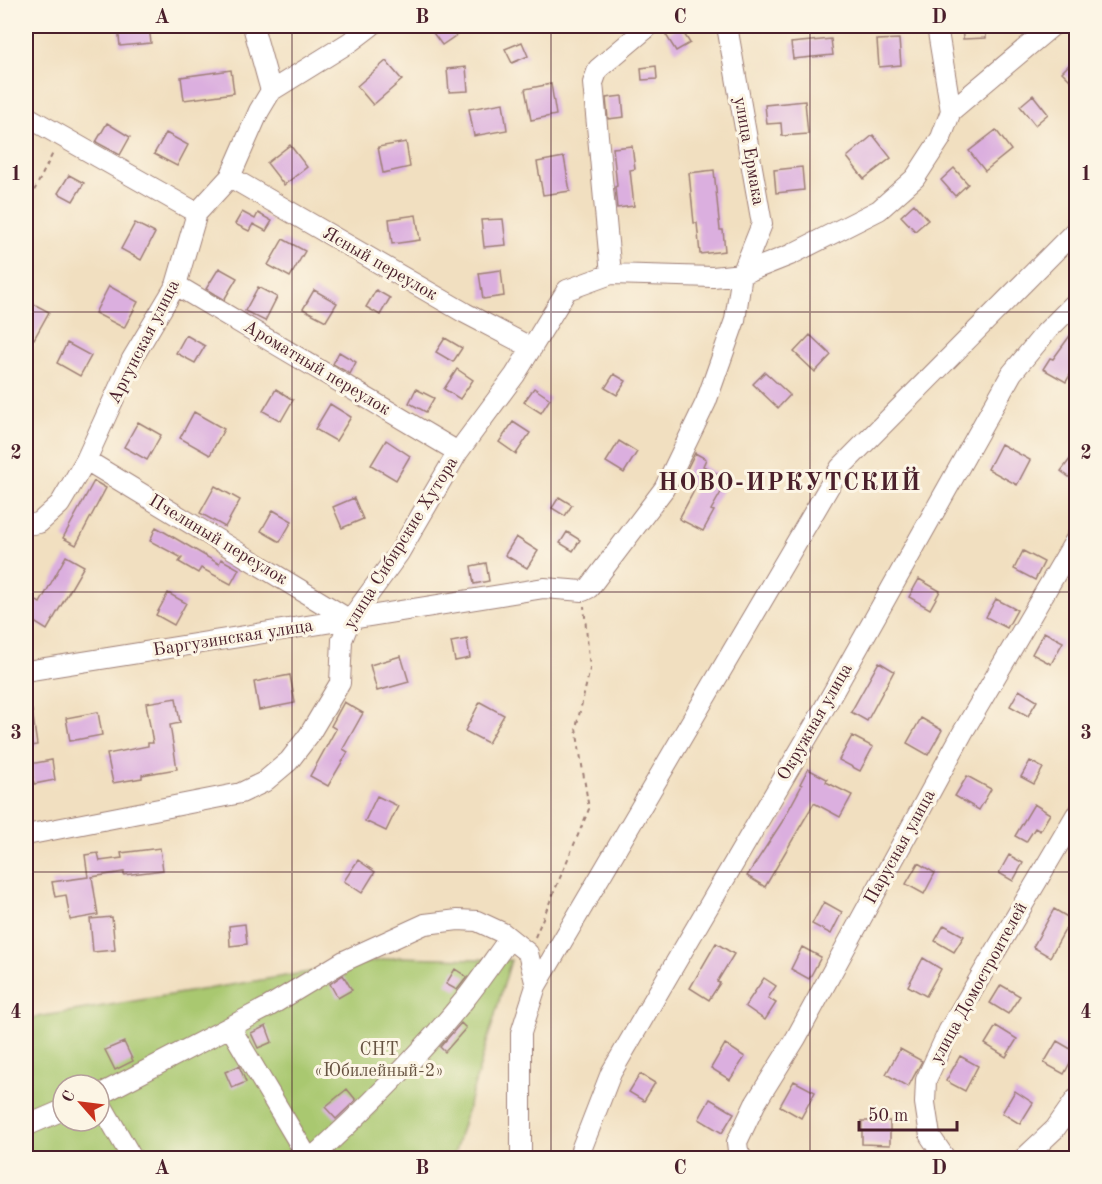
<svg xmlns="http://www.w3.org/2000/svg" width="1102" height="1184" viewBox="0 0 1102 1184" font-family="'Old Standard TT',serif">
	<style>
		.green { fill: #a9c870; stroke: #7a744e; stroke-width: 1.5; fill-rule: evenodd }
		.building { fill: #dbafdf }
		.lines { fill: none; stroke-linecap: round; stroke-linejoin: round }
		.minor-casing { stroke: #9e7f76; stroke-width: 22 }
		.path { stroke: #9e7f76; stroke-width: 2; stroke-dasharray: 4.5 4.5; stroke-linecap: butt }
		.minor { stroke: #fff; stroke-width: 20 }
		.grid { fill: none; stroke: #4a1f2b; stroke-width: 1.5; stroke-opacity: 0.55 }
		.labels { text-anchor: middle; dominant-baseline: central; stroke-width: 6; stroke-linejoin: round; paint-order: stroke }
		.street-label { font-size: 18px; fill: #4a1f2b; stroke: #fcf5e5 }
		.park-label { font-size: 18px; fill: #665240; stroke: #fcf5e5 }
		.district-label { font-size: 24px; font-weight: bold; letter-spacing: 1.5px; fill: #4a1f2b; stroke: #fcf5e5 }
		.neatline { fill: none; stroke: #4a1f2b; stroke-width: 2 }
		.grid-label { font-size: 20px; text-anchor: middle; font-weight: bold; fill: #4a1f2b }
	</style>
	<rect width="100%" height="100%" fill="#fcf5e5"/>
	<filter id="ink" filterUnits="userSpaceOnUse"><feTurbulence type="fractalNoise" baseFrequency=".0167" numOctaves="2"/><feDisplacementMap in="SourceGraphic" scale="12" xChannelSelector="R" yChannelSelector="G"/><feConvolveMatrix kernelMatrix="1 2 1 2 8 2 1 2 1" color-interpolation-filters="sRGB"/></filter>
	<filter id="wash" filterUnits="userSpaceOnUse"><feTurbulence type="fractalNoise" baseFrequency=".008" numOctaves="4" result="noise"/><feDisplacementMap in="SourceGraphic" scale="24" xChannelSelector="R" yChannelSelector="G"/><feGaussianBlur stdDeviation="1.35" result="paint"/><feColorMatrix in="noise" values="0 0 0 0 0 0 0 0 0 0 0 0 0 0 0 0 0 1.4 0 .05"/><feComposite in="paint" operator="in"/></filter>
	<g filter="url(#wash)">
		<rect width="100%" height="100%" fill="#f1dfc0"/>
		<path class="green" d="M400,957L511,960L453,1158H26V1019ZM63,1085H99V1121H63Z"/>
		<g id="blocks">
			<path class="building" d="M118,26H149L151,43L120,46Z
				M428,26H456L461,32L442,45Z
				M679,26L690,43L676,51L666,35Z
				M962,26H986V38L963,39Z
				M831,39L833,55L793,59L791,43Z
				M899,39L901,65L879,67L877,40Z
				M522,42L528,56L512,63L505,49Z
				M1077,57V87L1062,72Z
				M386,61L402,80L373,105L357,86Z
				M656,66L657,79L642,80L641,68Z
				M466,67L468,91L449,92L447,69Z
				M231,70L234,93L184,100L181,77Z
				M551,84L556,115L531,120L525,89Z
				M1033,95L1048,114L1035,125L1020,106Z
				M622,96L624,117L608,119L606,98Z
				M805,101L808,134L782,136L781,123L767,124L765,105Z
				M503,103L507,130L474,136L469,109Z
				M107,123L130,137L120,155L96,142Z
				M996,130L1011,150L985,171L969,151Z
				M166,133L188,145L177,166L154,154Z
				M873,135L891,158L864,179L847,157Z
				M406,142L410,167L383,173L378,147Z
				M290,145L307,167L284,185L267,163Z
				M632,146L635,169L630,170L634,206L617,208L615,187L617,186L613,148Z
				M564,157L570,191L543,195L537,162Z
				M802,167L804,190L776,193L774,170Z
				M954,168L968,184L955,196L941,180Z
				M714,170L720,230H723L725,251L700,254L697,223H694L689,173Z
				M69,175L84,183L73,201L58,193Z
				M914,204L928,220L915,231L901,216Z
				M242,212L255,219L258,213L272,221L266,231L253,224L249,231L235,224Z
				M416,215L420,240L392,244L389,219Z
				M503,219L506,245L484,247L481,220Z
				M135,223L155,233L141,260L121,249Z
				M283,239L305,251L290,277L268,265Z
				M219,268L237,278L224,300L206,289Z
				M501,270L504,296L483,299L479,273Z
				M109,286L138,302L124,328L95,313Z
				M258,287L277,297L265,321L245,311Z
				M314,290L337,303L326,321L303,309Z
				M376,290L390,298L380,315L366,307Z
				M26,300L49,312L34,339L26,334Z
				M1077,326V363L1066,382L1043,369L1050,358L1053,359Z
				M186,335L205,346L195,363L176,353Z
				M810,335L831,355L815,372L794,352Z
				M445,338L462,348L453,362L436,352Z
				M67,343L91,356L80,376L57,363Z
				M339,352L356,362L350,374L333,364Z
				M457,369L473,380L460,399L444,389Z
				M765,372L790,395L778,408L753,384Z
				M614,374L626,381L617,395L605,388Z
				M534,388L550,399L541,413L524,402Z
				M276,389L293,400L281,421L263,411Z
				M416,389L434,398L426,412L409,403Z
				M330,404L351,417L336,441L315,429Z
				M194,412L224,429L210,455L180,438Z
				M138,422L161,435L147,460L124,447Z
				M513,422L530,433L516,454L499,442Z
				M386,440L410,456L396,480L371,465Z
				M619,441L637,452L624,473L606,462Z
				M1001,444L1030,460L1017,485L988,469Z
				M1077,450V483L1061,471Z
				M695,453L706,459L703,466L728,480L711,510L714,511L703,531L679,519L696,487L682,479Z
				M94,481L106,488L76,545L63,538Z
				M215,486L240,500L225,527L200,513Z
				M559,497L572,505L565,516L552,508Z
				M354,498L363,519L342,528L333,507Z
				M273,510L292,521L280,542L261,531Z
				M156,527L219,564L221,559L239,569L231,584L201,568L198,573L179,562L182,558L150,541Z
				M567,532L580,540L573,551L560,543Z
				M516,537L538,551L527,568L505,555Z
				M1023,551L1044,562L1035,580L1014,569Z
				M66,556L84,566L47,630L26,617L35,600L40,603Z
				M486,563L489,581L474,584L471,566Z
				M919,579L940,591L930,609L909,597Z
				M168,593L186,603L174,625L156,615Z
				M996,599L1017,610L1007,628L986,617Z
				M1044,632L1063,642L1051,664L1032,654Z
				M467,639L470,658L455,661L451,642Z
				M401,656L409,682L377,691L370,665Z
				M879,662L894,671L867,721L851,712Z
				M290,675L295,703L259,710L254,682Z
				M1019,690L1037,701L1028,716L1010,706Z
				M176,698L180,723L170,725L177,769L142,775V778L113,783L107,754L148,746V743H153L146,703Z
				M344,702L363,713L343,749L348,752L328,786L310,776L336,729L331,726Z
				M480,702L504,715L488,743L465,731Z
				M26,710H32L37,745L26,747Z
				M98,712L102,735L70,741L66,718Z
				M921,718L942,730L928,755L907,743Z
				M852,736L873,747L860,771L839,760Z
				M52,760L55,780L34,784L30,764Z
				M1030,761L1043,768L1034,784L1021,777Z
				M808,769L827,779L826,782L852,795L840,817L814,803L765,887L747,876L782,822L802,785L800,784Z
				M967,776L991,789L979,810L955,796Z
				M377,796L398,806L386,831L365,821Z
				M1034,804L1050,814L1040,831L1035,828L1026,842L1015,836Z
				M160,848L163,870L124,875V872L92,877L98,915L70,920L66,895L55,897L52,882L88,877L85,855L98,853L100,861L122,858L121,853Z
				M1009,855L1023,863L1013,881L999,873Z
				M358,860L375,872L362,893L344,881Z
				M918,863L935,873L924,894L906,884Z
				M824,902L842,912L831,934L812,924Z
				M1054,909L1071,919L1050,957L1033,947Z
				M112,917L115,950L93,952L90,919Z
				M245,924L247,944L230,946L229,926Z
				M944,925L964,936L954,952L935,941Z
				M716,943L734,954L717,982L720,983L709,1000L690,988Z
				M802,947L821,957L809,979L791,969Z
				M923,958L941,969L926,996L908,986Z
				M455,969L467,977L457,990L446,984Z
				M343,975L352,990L338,998L330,984Z
				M764,978L776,986L768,998L776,1003L765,1020L745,1006Z
				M1001,985L1020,996L1008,1014L990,1003Z
				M461,1023L466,1028L445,1052L440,1047Z
				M266,1026L272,1042L258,1048L251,1033Z
				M996,1026L1017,1039L1006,1057L985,1044Z
				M1057,1041L1076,1052L1064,1074L1044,1063Z
				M124,1042L133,1061L115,1070L105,1050Z
				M725,1044L745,1057L730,1080L711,1068Z
				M900,1049L922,1061L908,1087L886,1074Z
				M960,1056L978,1066L965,1091L946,1081Z
				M239,1066L246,1082L232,1088L225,1072Z
				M640,1074L655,1083L644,1101L629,1092Z
				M794,1081L815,1092L801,1118L780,1106Z
				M347,1089L356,1100L336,1119L325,1107Z
				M1015,1091L1033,1103L1020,1124L1002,1113Z
				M710,1099L734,1113L722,1133L699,1119Z
				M862,1121H890V1145L862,1144Z"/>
		</g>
	</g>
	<g filter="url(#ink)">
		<use href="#blocks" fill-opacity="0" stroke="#9e7f76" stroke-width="1.5"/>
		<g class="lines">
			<g class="minor-casing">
				<path id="minor" d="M253,26L271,91
					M937,26L951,111
					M26,116L197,213
					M230,177L465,313L532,348
					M611,274L713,277L742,274L790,255L879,210L915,178L941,138L951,111L1052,26
					M176,285L458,452
					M86,460L350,620
					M26,525L39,523L60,504L86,460L132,359L176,285L197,213L230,177L259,111L271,91L350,42L371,26
					M26,671L544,588L583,591L589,588L664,489L706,402L735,320L742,274L762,224L727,26
					M26,835L241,793L264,782L289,761L309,735L340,683L342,640L350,620L399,553L458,452L515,375L567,290L611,274L593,83L598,69L649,26
					M536,986L840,468L1076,230
					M230,1027L308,1158
					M99,1095L268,1007L344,961L425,924L458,920L477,921L503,933L528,953L536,986L521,1033V1158
					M99,1101L132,1158
					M26,1126L63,1110
					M312,1158C366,1109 419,1056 466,998C481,979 495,958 509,939
					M581,1158V1150L611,1073L817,721L1012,373L1046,332L1076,302
					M742,1158L738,1151L737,1142L755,1104L796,1038L963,732L1076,539
					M945,1158L930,1136L925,1103L926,1080L949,1030L1076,815
					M1024,1158L1055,1129L1076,1099"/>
			</g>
			<path class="path" d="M26,207L54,151
				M535,937L589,809L576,728L590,669L584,606"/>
			<use href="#minor" class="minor"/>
		</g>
	</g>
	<path class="grid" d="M292,26V1158M551,26V1158M810,26V1158M26,312H1076M26,592H1076M26,872H1076"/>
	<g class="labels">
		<g class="street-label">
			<text transform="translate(749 151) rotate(80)">улица Ермака</text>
			<text transform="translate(380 264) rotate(30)">Ясный переулок</text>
			<text transform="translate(144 342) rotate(-63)">Аргунская улица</text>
			<text transform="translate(317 368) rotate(31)">Ароматный переулок</text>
			<text transform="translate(218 540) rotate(31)">Пчелиный переулок</text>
			<text transform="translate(401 543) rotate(-58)">улица Сибирские Хутора</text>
			<text transform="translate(233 638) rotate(-9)">Баргузинская улица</text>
			<text transform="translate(815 722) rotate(-60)">Окружная улица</text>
			<text transform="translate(900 847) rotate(-61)">Парусная улица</text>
			<text transform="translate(979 983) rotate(-61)">улица Домостроителей</text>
		</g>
		<g class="park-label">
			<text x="379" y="1050">СНТ<tspan x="379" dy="21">«Юбилейный-2»</tspan></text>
		</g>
		<g class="district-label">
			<text x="790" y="484">НОВО-ИРКУТСКИЙ</text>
		</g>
	</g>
	<rect width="1102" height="1184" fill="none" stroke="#fcf5e5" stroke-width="66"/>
	<g transform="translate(81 1103) rotate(298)"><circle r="28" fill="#fcf5e5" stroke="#b59f9b" stroke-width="1.5"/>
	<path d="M0-4.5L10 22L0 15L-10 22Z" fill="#c8321e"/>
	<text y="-9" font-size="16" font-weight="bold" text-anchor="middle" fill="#4a1f2b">С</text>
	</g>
	<path d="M859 1121v9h98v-9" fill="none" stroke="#4a1f2b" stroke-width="3"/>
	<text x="868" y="1121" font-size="18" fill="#4a1f2b" stroke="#fcf5e5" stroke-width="4.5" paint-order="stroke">50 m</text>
	<rect x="33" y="33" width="1036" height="1118" class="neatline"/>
	<g class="grid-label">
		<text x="162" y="23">A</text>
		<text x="422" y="23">B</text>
		<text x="680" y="23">C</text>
		<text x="939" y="23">D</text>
		<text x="16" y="180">1</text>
		<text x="1086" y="180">1</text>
		<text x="16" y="459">2</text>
		<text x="1086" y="459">2</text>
		<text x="16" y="739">3</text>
		<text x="1086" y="739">3</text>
		<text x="16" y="1018">4</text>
		<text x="1086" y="1018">4</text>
		<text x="162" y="1174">A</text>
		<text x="422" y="1174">B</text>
		<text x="680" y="1174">C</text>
		<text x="939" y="1174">D</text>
	</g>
</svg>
